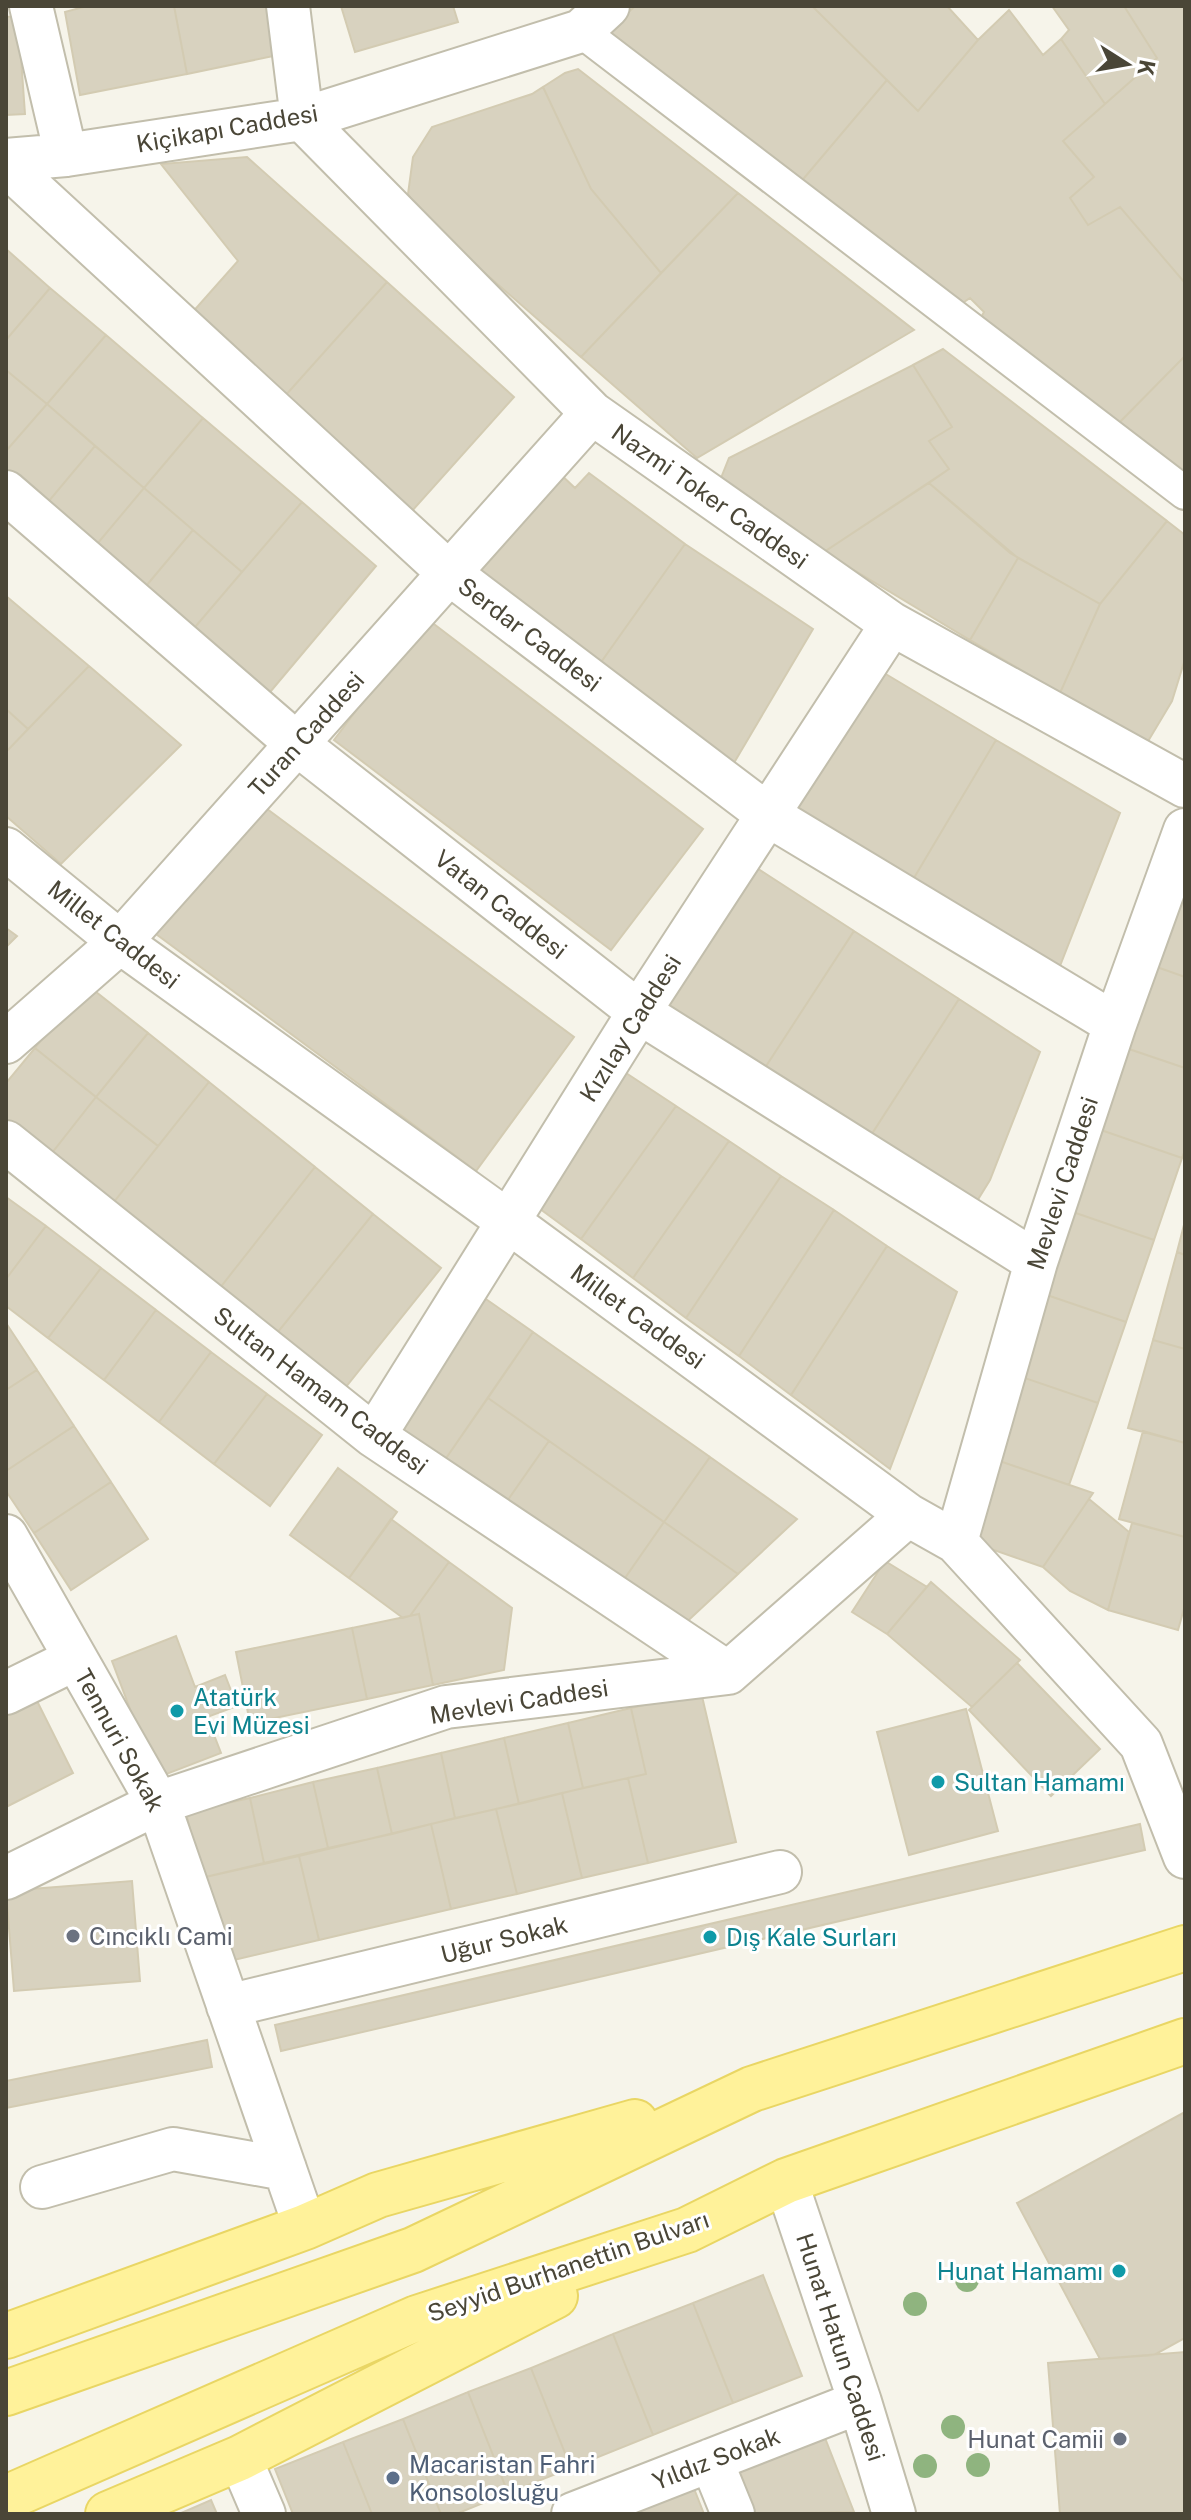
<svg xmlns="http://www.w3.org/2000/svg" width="1191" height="2520" viewBox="0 0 1191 2520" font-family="'Public Sans',sans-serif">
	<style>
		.building { fill: #d8d2bf; stroke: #d3cbb2; stroke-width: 2 }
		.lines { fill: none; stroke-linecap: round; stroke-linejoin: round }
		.pedestrian-casing { stroke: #c2beac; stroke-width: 36 }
		.minor-casing { stroke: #c2beac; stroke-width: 46 }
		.primary-casing { stroke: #e9d664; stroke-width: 48 }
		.pedestrian { stroke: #fff; stroke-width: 32 }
		.minor { stroke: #fff; stroke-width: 42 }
		.primary { stroke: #fff29a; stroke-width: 44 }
		.tree { fill: #8fb47f }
		.culture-dot { fill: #0f9aa8; stroke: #fff; stroke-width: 3 }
		.worship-dot { fill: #6b7280; stroke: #fff; stroke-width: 3 }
		.service-dot { fill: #5c6f8a; stroke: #fff; stroke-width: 3 }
		.labels { text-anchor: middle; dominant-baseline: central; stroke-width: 6; stroke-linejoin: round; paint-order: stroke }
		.street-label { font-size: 24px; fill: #4a4637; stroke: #fff }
		.culture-label { font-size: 24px; fill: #0d838f; stroke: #fff; text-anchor: start }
		.worship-label { font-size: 24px; fill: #5b616d; stroke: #fff; text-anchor: start }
		.service-label { font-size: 24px; fill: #4e5e75; stroke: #fff; text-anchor: start }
	</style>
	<rect width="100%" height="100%" fill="#f6f4ea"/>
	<path class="building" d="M87,6H174L187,74L80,95L65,12Z
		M174,6H269L283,54L187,74Z
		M341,6H453L458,22L355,52Z
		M635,6H812L887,80L799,184L604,35Z
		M812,6H947L978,40L918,111Z
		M1052,6H1124L1157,58L1105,104L1061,39L1069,30Z
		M1124,6H1185V283L1120,207L1088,225L1070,198L1094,177L1063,141L1157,58Z
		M1009,10L1043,55L1061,39L1105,104L1063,141L1094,177L1070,198L1088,225L1120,207L1185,283V356L1114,428L977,325L984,312L970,298L958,306L799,184L887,80L918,111L978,40Z
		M18,16L25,114L6,115V17Z
		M578,69L738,193L661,273L591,189L543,87L565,73Z
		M543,87L591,189L661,273L581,357L447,240L423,217L408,194L413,157L432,127L532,94Z
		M247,157L387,282L276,406L183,323L238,261L161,164Z
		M738,193L914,330L697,458L581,357Z
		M6,249L50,288L6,340Z
		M387,282L514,397L403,521L276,406Z
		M50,288L106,335L47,404L6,370V340Z
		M106,335L203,418L144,488L47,404Z
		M943,349L1167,521L1100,604L1010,553L929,483L949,469L929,441L952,427L913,365Z
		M1185,356V481L1114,428Z
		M913,365L952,427L929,441L949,469L824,552L717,488L729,458Z
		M6,370L47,404L6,451Z
		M47,404L95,446L38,514L6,487V451Z
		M203,418L302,502L242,572L144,488Z
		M95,446L144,488L87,556L38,514Z
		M557,471L575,488L589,473L685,544L594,672L465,575Z
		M929,483L1018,558L970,640L824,552Z
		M144,488L193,530L136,598L87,556Z
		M302,502L376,566L260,704L184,640Z
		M1167,521L1185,535V659L1172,701L1147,743L1060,693L1100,604Z
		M193,530L242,572L184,640L136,598Z
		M685,544L813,629L728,773L594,672Z
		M1018,558L1100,604L1060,693L970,640Z
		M6,596L89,666L28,729L6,709Z
		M426,618L703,829L611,950L334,740Z
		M869,664L996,740L908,888L781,813Z
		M89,666L181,745L61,864L6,816V752Z
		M6,709L28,729L6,752Z
		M996,740L1120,813L1056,976L908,888Z
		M255,800L574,1037L476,1171L156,934Z
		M749,863L854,931L759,1077L654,1009Z
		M1185,877V977L1154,966Z
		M6,928L17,936L6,947Z
		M854,931L959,999L864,1146L759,1077Z
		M1154,966L1185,977V1068L1126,1048Z
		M86,984L148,1033L96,1097L35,1048Z
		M959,999L1040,1052L990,1180L969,1214L864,1146Z
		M148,1033L209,1082L158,1146L96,1097Z
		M35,1048L96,1097L44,1163L6,1132V1083Z
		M1126,1048L1185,1068V1150L1182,1158L1098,1129Z
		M623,1071L676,1106L581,1239L528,1200Z
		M209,1082L315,1167L212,1298L106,1212Z
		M96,1097L158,1146L106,1212L44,1163Z
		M676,1106L729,1141L633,1278L581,1239Z
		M1098,1129L1182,1158L1154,1240L1070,1211Z
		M729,1141L781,1176L686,1318L633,1278Z
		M315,1167L373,1214L269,1343L212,1298Z
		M781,1176L834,1210L739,1356L686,1318Z
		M6,1197L46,1226L6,1279Z
		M834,1210L887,1246L791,1395L739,1356Z
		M1070,1211L1154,1240L1126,1322L1041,1293Z
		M373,1214L441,1268L337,1398L269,1343Z
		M1185,1221V1255L1177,1252Z
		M46,1226L101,1268L48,1338L6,1306V1279Z
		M887,1246L957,1292L890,1469L791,1395Z
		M1177,1252L1185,1255V1349L1153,1340Z
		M101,1268L156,1310L104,1380L48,1338Z
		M473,1290L533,1332L442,1464L381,1421Z
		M1041,1293L1126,1322L1098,1403L1013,1374Z
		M156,1310L211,1352L159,1422L104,1380Z
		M6,1323L37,1370L6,1390Z
		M533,1332L710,1457L664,1522L488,1398Z
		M1153,1340L1185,1349V1443L1128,1428Z
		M211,1352L267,1394L214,1464L159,1422Z
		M37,1370L74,1426L6,1471V1390Z
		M1013,1374L1098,1403L1069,1485L985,1456Z
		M267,1394L322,1435L270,1506L214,1464Z
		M488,1398L549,1441L503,1507L442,1464Z
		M74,1426L111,1482L34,1533L6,1491V1471Z
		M1143,1431L1185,1443V1537L1119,1519Z
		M549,1441L664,1522L618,1588L503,1507Z
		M985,1456L1093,1493L1043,1567L985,1547L974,1534Z
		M710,1457L797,1519L738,1574L664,1522Z
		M338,1468L397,1512L349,1578L290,1535Z
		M111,1482L148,1539L71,1590L34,1533Z
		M1089,1499L1129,1532L1108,1610L1070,1591L1043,1567Z
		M391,1519L449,1562L410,1616L403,1618L349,1578Z
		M664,1522L738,1574L678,1630L618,1588Z
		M1132,1523L1185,1537V1605L1178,1630L1108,1610Z
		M885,1561L927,1587L887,1634L852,1612Z
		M449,1562L512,1608L504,1670L433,1685L419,1614L410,1616Z
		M931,1582L1020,1660L972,1707L887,1634Z
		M419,1614L433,1685L367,1699L352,1628Z
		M352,1628L367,1699L250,1723L236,1652Z
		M176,1636L195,1687L225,1675L237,1706L207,1717L221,1753L156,1778L112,1661Z
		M1017,1663L1100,1749L1051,1796L969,1710Z
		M31,1689L73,1773L6,1807V1702Z
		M701,1692L736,1842L648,1863L628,1778L646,1774L631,1708Z
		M631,1708L646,1774L583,1788L568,1723Z
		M966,1709L998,1831L909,1855L877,1732Z
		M568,1723L583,1788L519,1804L504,1738Z
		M504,1738L519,1804L455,1818L441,1753Z
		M441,1753L455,1818L392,1834L377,1768Z
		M377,1768L392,1834L328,1848L313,1782Z
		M628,1778L648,1863L582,1878L562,1793Z
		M313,1782L328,1848L264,1863L250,1798Z
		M562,1793L582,1878L517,1894L496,1809Z
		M250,1798L264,1863L201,1878L186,1812Z
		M496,1809L517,1894L451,1909L431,1824Z
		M431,1824L451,1909L319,1940L299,1856Z
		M1140,1824L1145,1850L281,2051L275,2025Z
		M299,1856L319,1940L221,1963L201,1878Z
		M132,1881L140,1981L14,1991L6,1891Z
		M207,2040L212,2067L6,2108V2081Z
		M1185,2112V2338L1154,2355L1100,2359L1017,2203Z
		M763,2275L802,2376L733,2403L693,2303Z
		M693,2303L733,2403L653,2435L613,2334Z
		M613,2334L653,2435L571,2468L531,2368Z
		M1185,2352V2514H1060L1048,2363Z
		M531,2368L571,2468L508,2493L468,2392Z
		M468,2392L508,2493L456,2514H441L403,2419Z
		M403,2419L441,2514H372L343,2442Z
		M825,2438L854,2512L755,2514L739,2472Z
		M343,2442L372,2514H293L275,2469Z
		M693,2486L704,2514H623Z
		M211,2500L217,2514H179Z"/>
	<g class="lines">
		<g class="pedestrian-casing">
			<path id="pedestrian" d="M581,31L1185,493"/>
		</g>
		<g class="minor-casing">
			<path id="minor" d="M31,6L66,155
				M288,6L302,119
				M302,119L592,413L892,624L1185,786
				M6,160L66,155L302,119L581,31L608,6
				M6,165L449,573L768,815L1115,1024
				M6,492L297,744L639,1012L1036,1262
				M6,849L120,942L509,1222L908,1515L956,1542L1141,1744L1185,1857
				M6,1042L120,942L592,413
				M6,1142L374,1436L728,1673
				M374,1436L639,1012L892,624
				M6,1536L158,1803L305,2227
				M956,1542L1036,1262L1115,1024L1185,830
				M6,1693L75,1659
				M6,1878L158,1803L446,1707L728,1673L908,1515
				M228,2006L780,1872
				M786,2181L860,2402L894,2514
				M42,2187L173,2149L285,2169
				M240,2458L264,2514
				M711,2460L733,2514
				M573,2514L860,2402"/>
		</g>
		<g class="primary-casing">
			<path id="primary" d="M6,2336L305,2227L378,2195L635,2122
				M6,2393L413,2250L752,2089L1185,1948
				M6,2498L417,2318L687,2230L786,2181L1185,2041
				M108,2514L240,2458L555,2296"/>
		</g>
		<use href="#pedestrian" class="pedestrian"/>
		<use href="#minor" class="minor"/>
		<use href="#primary" class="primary"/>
	</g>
	<g class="tree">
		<circle cx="967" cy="2280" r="12"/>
		<circle cx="915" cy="2304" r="12"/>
		<circle cx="953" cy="2427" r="12"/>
		<circle cx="978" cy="2465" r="12"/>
		<circle cx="925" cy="2466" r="12"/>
	</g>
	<g class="culture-dot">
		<circle cx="177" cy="1711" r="8"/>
		<circle cx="938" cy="1782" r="8"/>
		<circle cx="710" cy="1937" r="8"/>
		<circle cx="1119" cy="2271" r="8"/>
	</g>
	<g class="worship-dot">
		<circle cx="73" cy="1936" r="8"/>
		<circle cx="1120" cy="2439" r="8"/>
	</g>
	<circle class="service-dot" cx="393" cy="2478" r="8"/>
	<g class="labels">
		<g class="street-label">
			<text transform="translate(227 128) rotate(-10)">Kiçikapı Caddesi</text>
			<text transform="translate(710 496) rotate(35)">Nazmi Toker Caddesi</text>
			<text transform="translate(530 634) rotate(37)">Serdar Caddesi</text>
			<text transform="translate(306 734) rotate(-48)">Turan Caddesi</text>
			<text transform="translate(501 904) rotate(38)">Vatan Caddesi</text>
			<text transform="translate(114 934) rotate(38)">Millet Caddesi</text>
			<text transform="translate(630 1028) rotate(-58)">Kızılay Caddesi</text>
			<text transform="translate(1062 1183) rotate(-72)">Mevlevi Caddesi</text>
			<text transform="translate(638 1316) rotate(36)">Millet Caddesi</text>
			<text transform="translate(321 1390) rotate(37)">Sultan Hamam Caddesi</text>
			<text transform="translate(519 1701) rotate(-9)">Mevlevi Caddesi</text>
			<text transform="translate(120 1740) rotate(61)">Tennuri Sokak</text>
			<text transform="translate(504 1939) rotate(-14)">Uğur Sokak</text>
			<text transform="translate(568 2266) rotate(-19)">Seyyid Burhanettin Bulvarı</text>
			<text transform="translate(841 2347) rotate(72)">Hunat Hatun Caddesi</text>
			<text transform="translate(716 2458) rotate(-21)">Yıldız Sokak</text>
		</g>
		<g class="culture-label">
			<text x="193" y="1697">Atatürk<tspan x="193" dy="28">Evi Müzesi</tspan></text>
			<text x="954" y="1782">Sultan Hamamı</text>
			<text x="726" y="1937">Dış Kale Surları</text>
			<text x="1103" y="2271" text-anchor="end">Hunat Hamamı</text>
		</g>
		<g class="worship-label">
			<text x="89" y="1936">Cıncıklı Cami</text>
			<text x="1104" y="2439" text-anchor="end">Hunat Camii</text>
		</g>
		<g class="service-label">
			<text x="409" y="2464">Macaristan Fahri<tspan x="409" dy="28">Konsolosluğu</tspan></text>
		</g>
	</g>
	<rect width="1191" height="2520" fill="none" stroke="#4a4637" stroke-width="16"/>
	<g transform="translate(1127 64) rotate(101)" stroke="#ffffff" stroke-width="6" paint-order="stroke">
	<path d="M0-6L14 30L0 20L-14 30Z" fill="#4a4637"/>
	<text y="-12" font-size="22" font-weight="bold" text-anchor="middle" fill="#4a4637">K</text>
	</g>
</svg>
